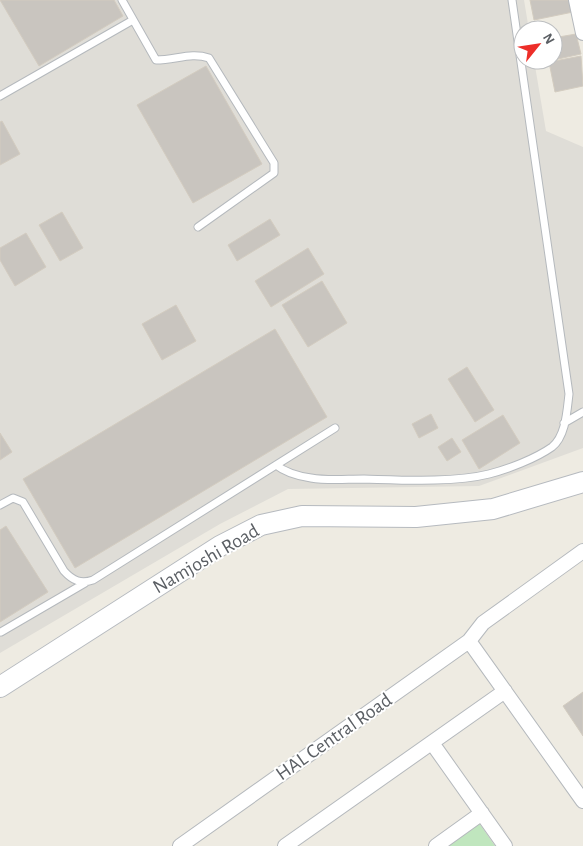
<svg xmlns="http://www.w3.org/2000/svg" width="583" height="846" viewBox="0 0 583 846" font-family="'Alegreya Sans',sans-serif">
	<style>
		.industrial { fill: #dfddd7 }
		.green { fill: #c0e6be }
		.building { fill: #c9c5bf; stroke: #d3ccc0 }
		.lines { fill: none; stroke-linecap: round; stroke-linejoin: round }
		.lane-casing { stroke: #b5b9bd; stroke-width: 9 }
		.street-casing { stroke: #b5b9bd; stroke-width: 16 }
		.secondary-casing { stroke: #b6babf; stroke-width: 22 }
		.lane { stroke: #fff; stroke-width: 7 }
		.street { stroke: #fff; stroke-width: 14 }
		.secondary { stroke: #fff; stroke-width: 20 }
		.labels { text-anchor: middle; dominant-baseline: central; stroke-width: 4; stroke-linejoin: round; paint-order: stroke }
		.street-label { font-size: 20px; fill: #5b5f64; stroke: #fff }
	</style>
	<rect width="100%" height="100%" fill="#eeebe2"/>
	<path class="industrial" d="M0,0H524L529,30H523V60H534L546,131L583,147V448L479,486L288,489L220,524L0,653Z"/>
	<path class="green" d="M479,823L495,846H446Z"/>
	<path class="building" d="M0,0H114L123,16L39,66Z
		M530,0H570L573,12L534,20Z
		M576,34L581,54L549,61L553,60V38Z
		M581,56L583,86L555,92L549,62Z
		M206,66L262,164L193,203L137,105Z
		M2,121L20,154L0,165V122Z
		M62,212L83,248L60,261L39,225Z
		M270,219L280,235L237,261L228,245Z
		M26,233L46,267L15,286L0,260V248Z
		M308,248L324,274L271,307L255,281Z
		M322,281L347,323L308,347L282,305Z
		M176,305L196,341L162,360L142,324Z
		M275,329L327,417L75,568L23,479Z
		M467,367L494,410L475,422L448,379Z
		M431,414L438,428L419,438L412,424Z
		M503,415L520,443L479,469L462,440Z
		M0,433L12,452L0,460Z
		M452,438L461,452L447,461L438,447Z
		M6,526L48,592L0,622V530Z
		M583,692V736L563,706Z"/>
	<g class="lines">
		<g class="lane-casing">
			<path id="lane" d="M122,0L156,60C176,60 191,52 209,58L274,163V173L198,227
				M0,96L133,20
				M564,423L583,412
				M276,465C286,473 297,476 311,478C328,481 346,479 364,479C401,480 453,483 489,474C508,469 535,459 552,447C566,436 567,410 569,394L512,0
				M0,505L13,498L23,502L64,571C73,581 81,584 93,580L335,428
				M1,632L85,583"/>
		</g>
		<g class="street-casing">
			<path id="street" d="M576,0L583,33
				M469,641L583,801
				M432,743L505,846
				M180,846L469,641L483,623L583,551
				M285,846L505,691
				M436,846L482,813"/>
		</g>
		<g class="secondary-casing">
			<path id="secondary" d="M0,687L220,546L261,525L302,516L416,517L493,509L583,482"/>
		</g>
		<use href="#lane" class="lane"/>
		<use href="#street" class="street"/>
		<use href="#secondary" class="secondary"/>
	</g>
	<g class="labels">
		<g class="street-label">
			<text transform="translate(206 559) rotate(-30)">Namjoshi Road</text>
			<text transform="translate(334 737) rotate(-35)">HAL Central Road</text>
		</g>
	</g>
	<g transform="translate(538 45) rotate(60)"><circle r="24" fill="#ffffff" stroke="#bdbfc1"/>
	<path d="M0-4L9 19L0 12L-9 19Z" fill="#ed2e29"/>
	<text y="-8" font-size="14" font-weight="bold" text-anchor="middle" fill="#5b5f64">N</text>
	</g>
</svg>
